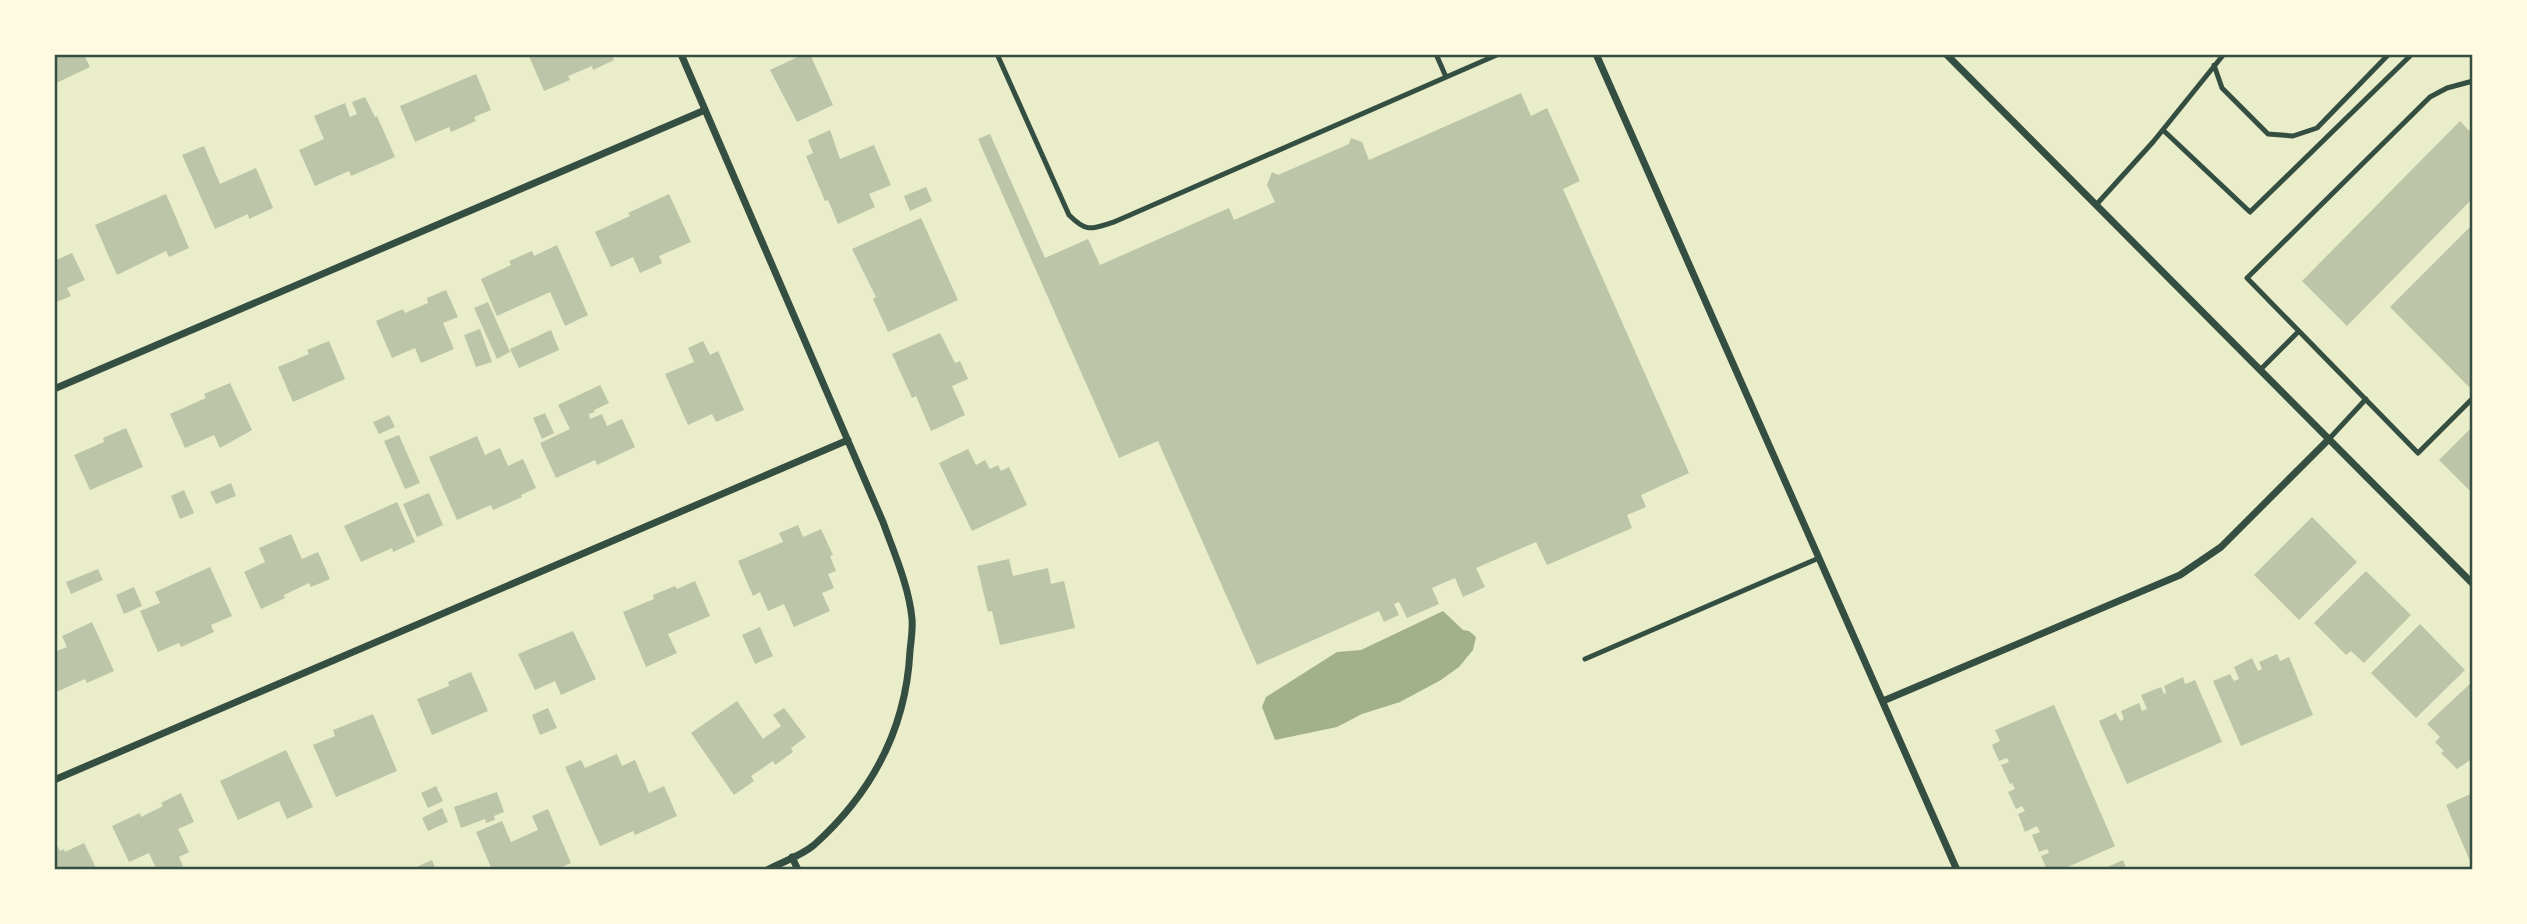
<svg xmlns="http://www.w3.org/2000/svg" width="2527" height="924" viewBox="0 0 2527 924" font-family="Literata,serif">
	<style>
		.water { fill: #a3b18a }
		.building { fill: #bcc5a7 }
		.lines { fill: none; stroke-linecap: round; stroke-linejoin: round }
		.service { stroke: #344e41; stroke-width: 5 }
		.minor { stroke: #344e41; stroke-width: 7 }
		.neatline { fill: none; stroke: #344e41; stroke-width: 2.5 }
	</style>
	<rect width="100%" height="100%" fill="#e9edc9"/>
	<path class="water" d="M1443,611L1463,630L1469,631L1476,637L1473,650L1459,667L1441,680L1400,702L1362,714L1337,727L1275,740L1262,707L1266,697L1337,652L1361,650Z"/>
	<path class="building" d="M54,54H90L85,57L90,67L54,84Z
		M528,54H611L614,60L593,70L592,66L568,76L570,80L544,91Z
		M804,54H810L833,105L797,122L770,70Z
		M476,74L491,110L474,117L476,121L451,132L449,127L415,142L400,106Z
		M1521,93L1531,116L1547,108L1580,181L1563,189L1689,473L1641,495L1646,507L1627,515L1632,528L1547,565L1536,542L1476,568L1485,587L1463,597L1455,578L1432,588L1439,604L1407,618L1399,602L1394,604L1399,615L1384,622L1379,611L1257,665L1158,441L1119,458L978,139L990,134L1045,258L1088,239L1100,265L1229,208L1234,220L1275,202L1267,185L1272,172L1278,175L1349,144L1351,138L1362,142L1369,160Z
		M365,97L375,117L377,116L395,157L351,176L349,171L315,186L299,150L324,139L314,116L345,103L350,117L357,114L352,102Z
		M2460,121L2473,135V198L2347,326L2302,281Z
		M830,130L840,159L874,145L891,185L869,194L875,207L838,224L828,200L825,201L806,156L813,153L808,140Z
		M204,146L220,184L256,168L273,208L249,219L248,214L215,229L182,155Z
		M926,187L932,201L910,211L904,196Z
		M166,194L189,248L169,257L166,251L117,275L95,225Z
		M669,194L691,242L659,256L662,263L640,273L633,257L611,267L595,232L630,216L628,213Z
		M921,218L958,300L888,332L873,299L876,297L852,249Z
		M2473,224V385L2470,388L2390,307Z
		M557,245L588,315L565,326L550,292L497,316L481,279L511,265L509,261L532,251L534,256Z
		M72,253L85,280L67,288L71,296L54,303V261Z
		M446,290L458,317L443,323L454,349L421,363L415,348L392,358L376,321L403,309L405,313L428,303L427,298Z
		M488,302L510,352L497,359L474,308Z
		M480,329L492,362L476,367L464,335Z
		M551,330L559,350L519,368L510,349Z
		M940,333L955,363L960,361L968,379L952,386L965,415L931,431L916,396L912,398L892,354Z
		M329,341L345,379L293,402L278,367L309,354L307,350Z
		M703,341L710,355L718,351L744,410L716,422L712,414L688,425L665,374L694,362L688,348Z
		M230,383L252,430L220,448L214,435L185,448L170,414L206,398L204,394Z
		M600,385L609,403L594,410L595,412L589,414L590,419L602,414L607,426L622,419L635,447L597,465L595,460L556,478L540,443L570,429L558,405Z
		M545,413L554,433L542,439L533,418Z
		M389,415L395,427L379,434L373,422Z
		M2473,426V494L2439,460Z
		M126,428L143,467L90,490L74,455L104,442L103,438Z
		M399,435L420,483L405,489L384,441Z
		M477,436L485,455L500,448L508,466L523,459L536,488L521,495L522,497L493,510L491,505L457,520L429,457Z
		M968,449L976,465L985,460L990,469L998,465L1001,471L1009,467L1027,505L972,531L939,463Z
		M231,483L236,496L216,504L210,492Z
		M184,490L194,513L180,519L171,496Z
		M429,493L443,525L417,537L403,504Z
		M397,502L415,542L393,552L392,548L361,562L344,526Z
		M2312,517L2357,562L2299,620L2254,575Z
		M798,525L803,537L821,529L833,555L830,556L836,571L828,574L834,588L822,593L830,611L794,627L784,604L768,611L760,592L753,596L738,561L783,542L779,533Z
		M291,534L302,559L318,552L330,579L311,587L309,583L284,595L285,598L261,609L244,572L265,562L259,548Z
		M1009,559L1013,576L1048,568L1051,584L1064,581L1075,628L1000,645L992,611L988,612L977,566Z
		M210,567L232,616L211,625L214,632L181,647L179,643L158,652L140,611L160,603L155,592Z
		M98,569L103,580L71,594L66,582Z
		M2366,571L2411,615L2364,663L2351,651L2346,655L2314,623Z
		M695,581L710,616L668,634L677,653L646,667L623,612L654,599L653,595L675,586L677,589Z
		M134,587L142,606L124,614L116,595Z
		M92,622L114,671L87,683L85,679L54,693V652L67,647L62,636Z
		M2420,624L2465,670L2416,718L2371,673Z
		M760,627L773,656L755,664L742,635Z
		M573,631L596,679L561,695L555,681L535,690L518,654Z
		M2277,654L2280,661L2289,657L2313,715L2241,746L2213,681L2230,674L2234,681L2239,679L2234,667L2252,658L2258,671L2262,669L2259,662Z
		M471,672L488,711L432,735L417,699L449,686L448,682Z
		M2183,677L2185,684L2195,680L2222,742L2127,784L2099,721L2116,713L2120,721L2124,719L2121,711L2139,703L2142,711L2147,709L2141,695L2161,687L2164,694L2166,693L2164,686Z
		M2473,681V758L2457,769L2441,753L2444,751L2435,742L2440,737L2427,724Z
		M737,701L763,739L781,726L773,715L784,708L806,737L791,748L793,752L775,765L773,761L751,776L754,781L734,795L691,733Z
		M2054,705L2115,846L2061,870H2047L2041,856L2049,853L2047,849L2039,852L2032,835L2040,832L2037,826L2025,832L2018,814L2025,811L2022,806L2016,809L2008,792L2015,789L2012,783L2010,784L2001,765L2009,762L2007,758L1999,761L1992,745L2000,741L1995,730Z
		M548,708L557,728L540,735L532,715Z
		M373,714L397,771L336,797L313,745L335,736L333,730Z
		M286,750L313,807L287,819L279,801L238,820L220,781Z
		M617,754L622,766L635,760L649,793L664,786L677,816L635,835L633,831L600,846L565,767L581,760L585,768Z
		M436,786L443,801L428,808L421,793Z
		M497,792L504,812L494,816L495,820L486,823L485,819L461,828L454,807Z
		M181,793L194,822L178,829L189,852L179,857L183,866L175,870H157L149,853L129,862L112,826L140,813L141,817L163,806L161,803Z
		M2473,793V868L2446,805Z
		M442,808L448,822L428,831L422,818Z
		M548,809L571,863L555,870H492L476,832L502,821L511,842L538,830L532,816Z
		M84,843L97,870H54V848L58,847L60,851L64,849L65,852Z
		M432,860L436,870H410Z
		M2123,860L2127,870H2101Z"/>
	<g class="lines">
		<path class="service" d="M997,54L1069,215C1087,233 1091,229 1114,222L1499,54
			M1436,54L1446,77
			M2214,65L2222,88L2268,134L2293,136L2317,128L2389,54
			M2473,81L2447,88L2430,97L2247,278L2418,453L2473,398
			M2163,130L2250,212L2412,54
			M2096,205L2153,142L2224,54
			M2260,370L2299,331
			M2329,439L2366,399
			M1585,659L1819,558"/>
		<path class="minor" d="M681,54L883,522C894,553 909,586 912,619C913,629 911,640 910,651C906,729 872,793 814,845C801,856 782,862 767,870
			M1596,54L1957,870
			M1946,54L2473,584
			M54,389L705,110
			M1883,701L2180,575L2221,547L2329,439
			M54,780L848,440
			M792,857L798,870"/>
	</g>
	<rect width="2527" height="924" fill="none" stroke="#fefae0" stroke-width="112"/>
	<rect x="56" y="56" width="2415" height="812" class="neatline"/>
</svg>
